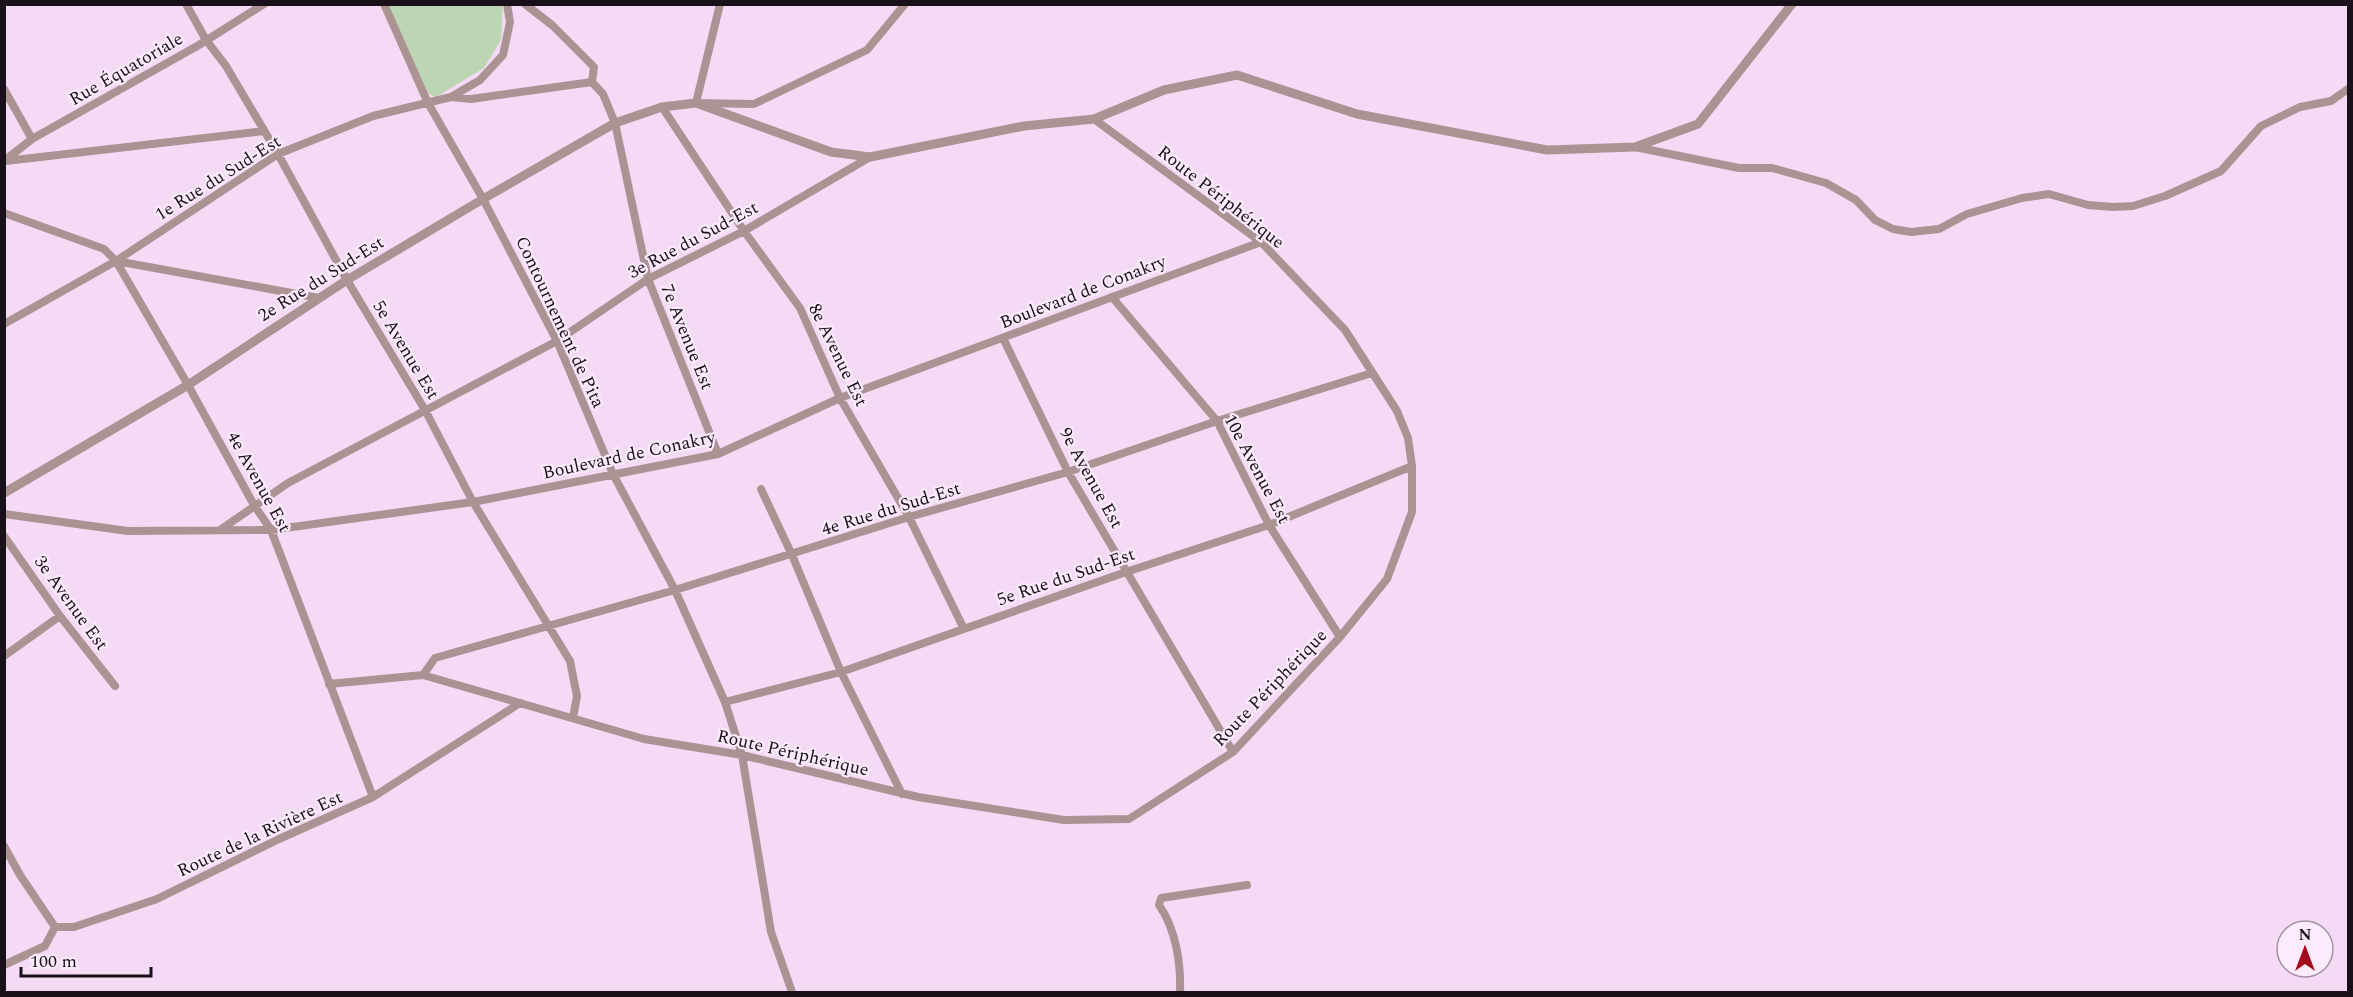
<svg xmlns="http://www.w3.org/2000/svg" width="2353" height="997" viewBox="0 0 2353 997" font-family="Spectral,serif">
	<style>
		.green { fill: #bcd5b3 }
		.lines { fill: none; stroke-linecap: round; stroke-linejoin: round }
		.minor { stroke: #ab9394; stroke-width: 8 }
		.tertiary { stroke: #ab9394; stroke-width: 9 }
		.labels { text-anchor: middle; dominant-baseline: central; stroke-width: 4.5; stroke-linejoin: round; paint-order: stroke }
		.street-label { font-size: 18px; fill: #1a101a; stroke: #fcebfc }
	</style>
	<rect width="100%" height="100%" fill="#f5daf5"/>
	<path class="green" d="M387,5H503L501,40L484,68L436,97L428,93Z"/>
	<g class="lines">
		<path class="minor" d="M186,4L206,40L226,66L278,154L347,280L425,410L473,502L570,661L577,696L573,718
			M384,4L428,103L483,199L557,341L613,474L675,590L725,702L742,755L771,932L792,992
			M525,4L552,25L594,67L592,82
			M720,4L696,103L754,104L867,50L905,4
			M4,89L32,139
			M451,97L471,99L592,82L603,94L615,123L648,279L718,454
			M662,107L744,231L800,308L840,398L909,517L964,629
			M1635,147L1739,168H1772L1826,183L1856,200L1875,220L1893,229L1911,232L1939,229L1967,214L2022,198L2049,194L2088,205L2113,207L2133,206L2165,196L2221,171L2261,126L2300,107L2331,101L2348,89
			M4,161L32,139L199,45L264,4
			M6,161L264,131
			M4,213L104,249L116,261L319,298
			M116,261L188,385L254,505L271,530L373,797
			M1112,297L1217,421L1269,525L1340,637
			M4,324L116,261L278,154L373,116L451,97L480,80L503,55L510,22L507,4
			M1003,338L1068,472L1233,752
			M761,489L792,555L841,672L902,794
			M4,514L128,531L271,530L473,502L718,454L840,398L1261,242
			M220,530L288,483L557,341L648,279L744,231L870,157
			M4,536L60,616L115,686
			M4,656L60,616
			M423,675L435,658L675,590L909,517L1068,472L1217,421L1372,373
			M329,684L423,675L644,739L742,755L918,797L1064,820L1129,819L1233,752L1340,637L1387,579L1412,512V466L1408,438L1397,411L1345,330L1261,242L1094,119
			M725,702L841,672L1126,572L1269,525L1412,466
			M4,846L20,875L55,927
			M4,965L45,946L55,927H74L157,899L279,839L373,797L520,703
			M1180,992C1181,964 1176,929 1159,905L1161,898L1247,885"/>
		<path class="tertiary" d="M4,493L188,385L347,280L483,199L615,123L662,107L696,103L831,152L870,157L1024,126L1094,119L1164,90L1237,75L1357,114L1547,150L1635,147L1698,124L1792,4"/>
	</g>
	<g class="labels">
		<g class="street-label">
			<text transform="translate(126 69) rotate(-30)">Rue Équatoriale</text>
			<text transform="translate(218 178) rotate(-32)">1e Rue du Sud-Est</text>
			<text transform="translate(1221 197) rotate(38)">Route Périphérique</text>
			<text transform="translate(693 240) rotate(-28)">3e Rue du Sud-Est</text>
			<text transform="translate(321 279) rotate(-32)">2e Rue du Sud-Est</text>
			<text transform="translate(1083 292) rotate(-21)">Boulevard de Conakry</text>
			<text transform="translate(560 322) rotate(65)">Contournement de Pita</text>
			<text transform="translate(687 337) rotate(68)">7e Avenue Est</text>
			<text transform="translate(406 350) rotate(59)">5e Avenue Est</text>
			<text transform="translate(838 355) rotate(64)">8e Avenue Est</text>
			<text transform="translate(629 455) rotate(-12)">Boulevard de Conakry</text>
			<text transform="translate(1257 469) rotate(62)">10e Avenue Est</text>
			<text transform="translate(1091 478) rotate(61)">9e Avenue Est</text>
			<text transform="translate(259 482) rotate(61)">4e Avenue Est</text>
			<text transform="translate(891 509) rotate(-17)">4e Rue du Sud-Est</text>
			<text transform="translate(1066 577) rotate(-19)">5e Rue du Sud-Est</text>
			<text transform="translate(71 603) rotate(54)">3e Avenue Est</text>
			<text transform="translate(1270 688) rotate(-46)">Route Périphérique</text>
			<text transform="translate(793 753) rotate(13)">Route Périphérique</text>
			<text transform="translate(260 834) rotate(-25)">Route de la Rivière Est</text>
		</g>
	</g>
	<rect width="2353" height="997" fill="none" stroke="#1a101a" stroke-width="12"/>
	<g transform="translate(2305 949)"><circle r="28" fill="#fcebfc" stroke="#a293a2" stroke-width="1.5"/>
	<path d="M0-4.5L10 22L0 15L-10 22Z" fill="#a40a1c"/>
	<text y="-9" font-size="16" font-weight="bold" text-anchor="middle" fill="#1a101a">N</text>
	</g>
	<path d="M21 967v9h130v-9" fill="none" stroke="#1a101a" stroke-width="3"/>
	<text x="30" y="967" font-size="18" fill="#1a101a" stroke="#fcebfc" stroke-width="4.5" paint-order="stroke">100 m</text>
</svg>
